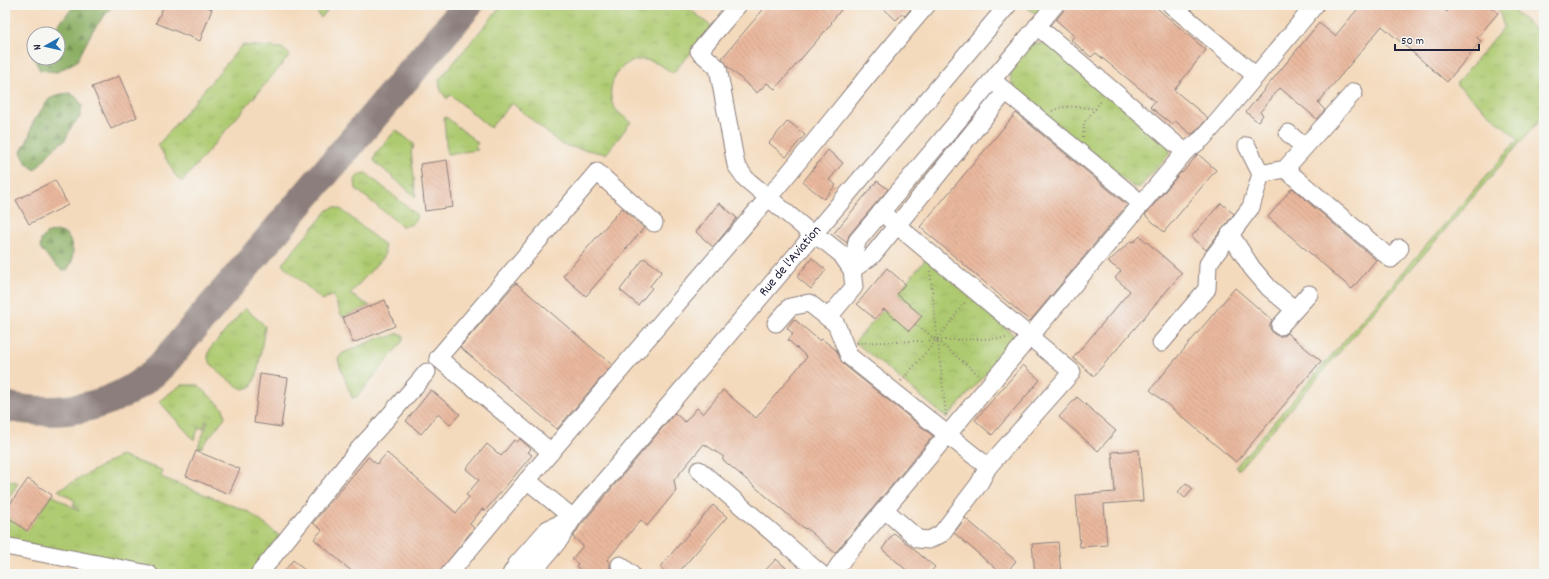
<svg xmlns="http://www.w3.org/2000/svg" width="1549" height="579" viewBox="0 0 1549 579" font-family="Dekko,sans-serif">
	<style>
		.grass { fill: url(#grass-tufts); stroke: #687656 }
		.forest { fill: url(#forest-firs); stroke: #56684e }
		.park { fill: url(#park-crowns); stroke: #687656 }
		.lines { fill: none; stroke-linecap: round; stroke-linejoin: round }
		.taxiway { stroke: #8b7e7c; stroke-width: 30 }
		.building { fill: url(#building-back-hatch) }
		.minor-casing { stroke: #8b7e7c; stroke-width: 19 }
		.path { stroke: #8b7e7c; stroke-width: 2; stroke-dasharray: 1 3; stroke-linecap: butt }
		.minor { stroke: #fff; stroke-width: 17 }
		.labels { text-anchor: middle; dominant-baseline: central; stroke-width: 4; stroke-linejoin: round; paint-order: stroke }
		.street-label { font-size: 14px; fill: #22223b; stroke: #f6f6f2 }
	</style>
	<defs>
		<pattern id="grass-tufts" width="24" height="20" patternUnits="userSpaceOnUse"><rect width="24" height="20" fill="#aeca70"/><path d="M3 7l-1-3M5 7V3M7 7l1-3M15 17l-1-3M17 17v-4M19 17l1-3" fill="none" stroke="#95ad62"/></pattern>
		<pattern id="forest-firs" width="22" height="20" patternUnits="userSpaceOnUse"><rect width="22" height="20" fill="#8aae62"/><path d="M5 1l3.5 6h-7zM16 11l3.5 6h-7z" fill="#708d52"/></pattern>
		<pattern id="park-crowns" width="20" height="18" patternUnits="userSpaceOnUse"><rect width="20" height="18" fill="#aeca70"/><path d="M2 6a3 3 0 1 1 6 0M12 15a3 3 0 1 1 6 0" fill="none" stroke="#95ad62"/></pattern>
		<pattern id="building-back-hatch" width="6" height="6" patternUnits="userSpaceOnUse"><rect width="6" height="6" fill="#e9b89d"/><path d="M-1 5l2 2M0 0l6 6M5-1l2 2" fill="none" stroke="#c89e88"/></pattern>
	</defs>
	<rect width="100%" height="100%" fill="#f6f6f2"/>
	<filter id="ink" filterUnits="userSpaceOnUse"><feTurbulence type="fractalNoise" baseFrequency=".025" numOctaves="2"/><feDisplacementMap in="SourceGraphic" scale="8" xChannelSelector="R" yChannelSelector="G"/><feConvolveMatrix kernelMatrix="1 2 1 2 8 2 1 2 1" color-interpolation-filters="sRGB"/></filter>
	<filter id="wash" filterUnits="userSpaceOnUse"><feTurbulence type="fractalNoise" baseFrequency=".012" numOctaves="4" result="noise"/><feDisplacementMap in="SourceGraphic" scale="16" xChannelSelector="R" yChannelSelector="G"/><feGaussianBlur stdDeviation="0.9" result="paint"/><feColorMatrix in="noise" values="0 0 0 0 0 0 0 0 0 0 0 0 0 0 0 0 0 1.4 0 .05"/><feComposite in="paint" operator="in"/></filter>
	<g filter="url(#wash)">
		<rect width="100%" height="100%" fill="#f4dabc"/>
		<path class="grass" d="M312,5H332L321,18Z
			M502,5H685L713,28L673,73C665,68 656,61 646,60C622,56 604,84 613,105C616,112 626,118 631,122L606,154L562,145L512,103L490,128L451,95L447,99L441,91L439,80Z
			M1026,5H1049C1041,14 1033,16 1026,5Z
			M1497,5H1507L1544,37V115L1238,470L1236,466L1518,139L1456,84L1504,27Z
			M1031,43L1048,44L1169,147L1170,153L1140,187H1133L1013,88L1009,69Z
			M242,45L282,48L290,55L182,182L176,176L158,145Z
			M446,117L478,143L475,147L478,150L447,154L444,118Z
			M396,130L414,144L413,149L411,151L416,197L375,162L374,159L376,153Z
			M366,173L417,215C415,224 410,226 402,226L356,189L355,179L360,174Z
			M335,207L342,210L384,245L385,253L383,257L350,294L370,306L343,317L341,315L333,295L322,300L282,264L328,210Z
			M245,308L265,326L257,375L251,387L243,389C235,386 210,367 208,358C208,355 209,352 210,349Z
			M399,333L404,336L402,342L357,397L352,398L340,366L338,359L343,353L384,336L386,338Z
			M181,385H198L223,408L225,417L201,448H198L208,421H206L203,429L199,427L194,440L159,401Z
			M120,456L162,470L161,477L249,512L281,537L251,574H175L5,540V515L27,530L52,495L79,511V510L73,505L75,501L58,490Z
			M5,466L9,482L14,481L18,483L5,504Z"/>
		<path class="forest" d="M75,5H113L93,30L77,61L57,72L40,70L33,56L34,54V58H58V34H50Z
			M70,93L77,98L82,106L80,118L72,126L65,140L55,147L35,170L27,164L21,152L29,137L33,122L49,99L61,94Z
			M57,231L66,234L70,240L73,251L72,262L67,270H62C54,264 46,256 40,248L41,240L46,234Z"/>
		<path class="park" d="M926,259L1017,338L947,418L855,342L884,309L909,330L922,316L897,293Z"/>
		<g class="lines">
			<path class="taxiway" d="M5,406C62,419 120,407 162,365L468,5"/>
		</g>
		<g id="blocks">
			<path class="building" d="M164,5H202L212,9L200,41L156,23Z
				M767,5H845L831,22L832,23L775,89L767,83L757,93L728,67L722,58Z
				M880,5H914L905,16L902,14L896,20Z
				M1068,5H1153L1206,50L1174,90L1208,118L1195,132L1191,134L1175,121L1172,124L1150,107L1155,101L1096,53L1091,57L1071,40L1074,36L1056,20Z
				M1361,5H1438L1447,12L1453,5H1488L1498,13L1477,38L1481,41L1447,82L1382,26L1318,103L1325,110L1317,119L1280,88L1260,112L1263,115L1258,122L1246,112L1319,23L1335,36Z
				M119,76L137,117L111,129L92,87Z
				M1016,113L1127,205L1030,321L920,227Z
				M788,121L805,135L786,157L769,143Z
				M828,150L843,163L829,180L836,185L824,199L803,182Z
				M1198,154L1216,170L1164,232L1145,215L1181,172L1182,173Z
				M447,160L453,207L425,211L420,164Z
				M55,180L68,205L29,224L16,200Z
				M877,181L888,189L849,235L847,243L834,233Z
				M1292,188L1376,260L1352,289L1268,217Z
				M719,203L737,218L713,247L696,232Z
				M1221,203L1234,214L1206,250L1191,237Z
				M622,208L644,228L586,296L563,276Z
				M1140,236L1182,273L1094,376L1073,358L1130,291L1115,278L1121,271L1108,262L1131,241L1134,242Z
				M644,258L662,271L650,286L652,288L638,305L620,290Z
				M812,258L826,270L811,289L797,277Z
				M887,268L905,284L897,294L922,316L909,331L884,309L875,319L857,304Z
				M516,283L612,365L557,429L460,347Z
				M1235,288L1272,320L1270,324V329L1274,334L1278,336H1283L1287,333L1321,361L1236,462L1150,390Z
				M385,300L395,326L353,343L343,317Z
				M794,319L820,341L822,339L836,350L843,364L933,436L835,553L806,528L805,529L722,459L724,457L704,444L674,480L676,491L647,526L641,520L607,560L610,563V567L605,574H585L576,566L578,564L572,559L583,546L573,537L580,526L675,413L685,422L697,408L703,414L723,390L756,418L807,357L788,340L793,334L787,328Z
				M1023,365L1040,380L992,435L975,420Z
				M260,374L288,378L281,427L254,423Z
				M431,390L460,414L450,425L438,414L421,434L406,421Z
				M1077,397L1116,431L1098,451L1059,417Z
				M520,439L531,449L528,452L532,455L485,511L482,509L470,524L474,528L438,574H355L314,539L322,530L313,523L368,457L377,464L387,453L456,513L469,497L466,495L479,480L466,469L487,444L501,456L514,440L517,442Z
				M1139,450L1143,501L1104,504L1107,545L1080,547L1076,495L1115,492L1112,452Z
				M196,451L240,469L229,494L186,476Z
				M28,479L52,495L27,531L5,515V511Z
				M1186,483L1193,489L1185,498L1178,492Z
				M713,505L727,517L677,574H668L660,567Z
				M965,518L1016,561L1005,574H1002L954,533Z
				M894,533L935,567L929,574H911L882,549Z
				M1058,542L1061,574H1035L1032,544Z
				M776,559L793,574H762Z
				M293,560L309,574H282Z"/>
		</g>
	</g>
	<g filter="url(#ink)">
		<use href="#blocks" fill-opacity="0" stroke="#8b7e7c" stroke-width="1"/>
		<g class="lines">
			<g class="minor-casing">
				<g id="minor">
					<path d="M738,5L699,51L718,68L736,165L746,179L813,235L826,242L841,254L852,270"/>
					<path d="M1171,5L1256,76"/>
					<path d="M1037,26L1185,152"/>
					<path d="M997,84L1142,204"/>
					<path d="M1288,133L1304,147"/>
					<path d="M1285,169L1391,259L1400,248"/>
					<path d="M1261,174L1285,169L1354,92"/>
					<path d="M1230,234L1252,268L1269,288L1294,309"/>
					<path d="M852,270L872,256L1006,91"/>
					<path d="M828,318L854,287L852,270L857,241L1055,5"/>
					<path d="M776,323L790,307L809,303L836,324L849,356L988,467L1072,372L881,212"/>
					<path d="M1280,326L1309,294"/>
					<path d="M1161,343L1207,289L1208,264L1251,207L1261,174L1247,146"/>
					<path d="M551,452L438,358L597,172L654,223"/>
					<path d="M699,470L821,574"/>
					<path id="s1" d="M527,480L573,518L1008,5"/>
					<path d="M885,510L918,539L929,540L941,534L979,484L988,467"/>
					<path d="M5,546L149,574"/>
					<path d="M620,565L631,574"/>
					<path d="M259,574L359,449L383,423L427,372"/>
					<path d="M449,574C554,447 661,322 768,198C822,134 872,68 927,5"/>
					<path d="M511,574L517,564L548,529L573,518L560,539L531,574"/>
					<path d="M833,574L843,559L1185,152L1202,139L1219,120L1315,5"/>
				</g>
			</g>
			<path class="path" d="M1052,111C1066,104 1080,107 1096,109
				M1083,137L1084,123L1102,100
				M930,271L946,415
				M915,324L937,340L980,376
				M857,343L1009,338
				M901,381L937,340L966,301"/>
			<use href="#minor" class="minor"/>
		</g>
	</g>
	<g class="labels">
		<g class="street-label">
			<text stroke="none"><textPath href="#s1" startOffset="396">Rue de l'Aviation</textPath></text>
		</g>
	</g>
	<rect width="1549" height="579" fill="none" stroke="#f6f6f2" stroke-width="20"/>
	<g transform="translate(46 46) rotate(262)"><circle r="19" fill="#f6f6f2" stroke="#a1a1a9"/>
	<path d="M0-3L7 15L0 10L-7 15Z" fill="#1f6fb2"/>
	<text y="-6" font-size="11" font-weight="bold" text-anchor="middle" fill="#22223b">N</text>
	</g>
	<path d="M1395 44v6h84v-6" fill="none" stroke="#22223b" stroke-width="2"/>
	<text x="1401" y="44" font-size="12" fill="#22223b" stroke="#f6f6f2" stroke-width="3" paint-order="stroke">50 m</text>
</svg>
